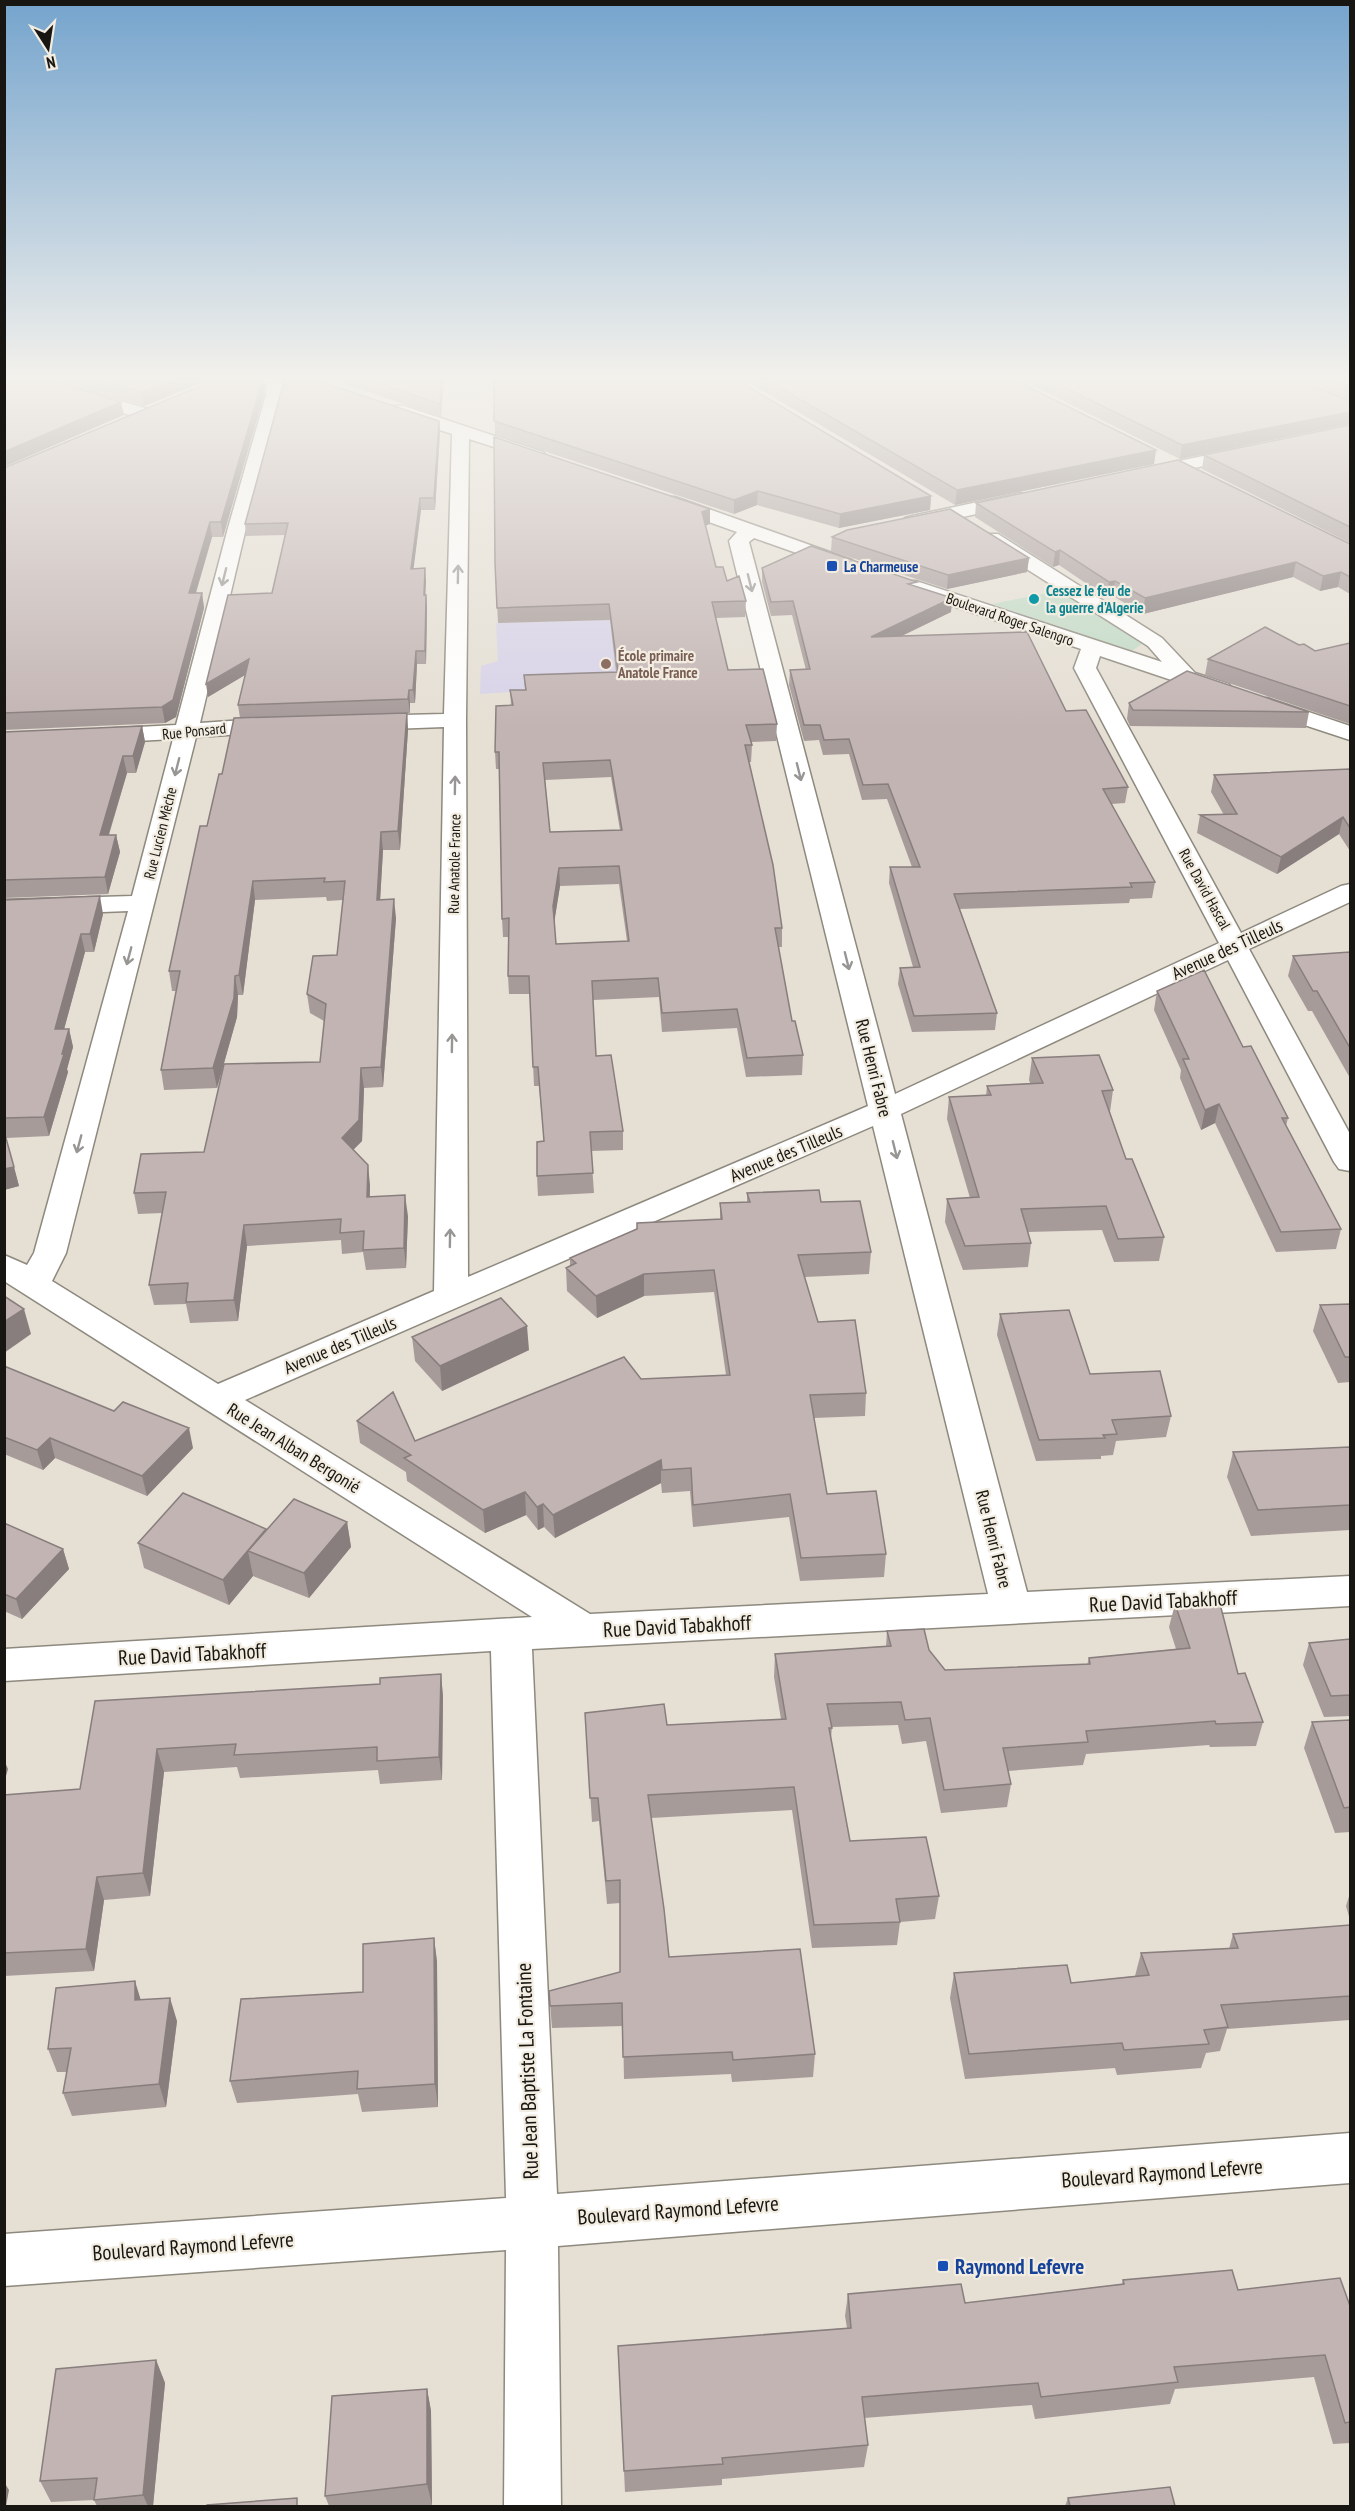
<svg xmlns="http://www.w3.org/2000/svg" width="1355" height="2511" viewBox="0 0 1355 2511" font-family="'PT Sans Narrow',sans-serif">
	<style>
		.education { fill: #d7d2e8 }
		.green { fill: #c1dac5 }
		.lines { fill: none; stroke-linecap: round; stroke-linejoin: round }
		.street-casing { stroke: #8e897e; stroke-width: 3 }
		.secondary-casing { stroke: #8e897e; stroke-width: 3 }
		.street { fill: #fff; fill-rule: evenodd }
		.secondary { fill: #fff; fill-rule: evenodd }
		.wall { fill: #a79b9a; fill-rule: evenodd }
		.shaded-wall { fill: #887e7d }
		.building { fill: #c2b4b3; stroke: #887e7d; stroke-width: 1.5; fill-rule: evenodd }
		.oneway { stroke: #979694 }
		.transit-dot { fill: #1a4fb4; stroke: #f2ece1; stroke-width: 2 }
		.culture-dot { fill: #0f9aa8; stroke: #f2ece1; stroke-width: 2 }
		.education-dot { fill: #8d6e63; stroke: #f2ece1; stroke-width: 2 }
		.labels { text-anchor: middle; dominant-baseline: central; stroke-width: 4.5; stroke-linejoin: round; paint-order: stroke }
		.far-transit-label { font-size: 15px; font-weight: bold; fill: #164399; stroke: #f2ece1; text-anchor: start }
		.far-culture-label { font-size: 15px; font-weight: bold; fill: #0d838f; stroke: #f2ece1; text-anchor: start }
		.far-street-label { font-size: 15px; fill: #181612; stroke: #f2ece1 }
		.far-education-label { font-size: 15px; font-weight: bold; fill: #785e54; stroke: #f2ece1; text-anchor: start }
		.street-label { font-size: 18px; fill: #181612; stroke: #f2ece1 }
		.near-street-label { font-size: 21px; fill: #181612; stroke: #f2ece1 }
		.near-transit-label { font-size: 21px; font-weight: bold; fill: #164399; stroke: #f2ece1; text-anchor: start }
	</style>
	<rect width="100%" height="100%" fill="#e5dfd4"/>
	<path class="education" d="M600,614L725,677L480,694L481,666L498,661L496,623L601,620Z"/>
	<path class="green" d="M1062,590L1143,643L1132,651L992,604Z"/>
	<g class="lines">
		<g class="street-casing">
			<path id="street" d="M8,374H33L151,410L153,414L145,419L139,418L10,377Z
				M274,374L282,379V395L246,528L200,723L277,718L285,720L288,725L285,730L277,732L196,737L66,1253L52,1281L218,1384L434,1291L444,727L364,730L356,728L353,723L356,718L364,716L444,714L452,434L392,414L390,410L392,406H404L543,452L546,456L543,460L537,461L469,439L466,720L468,1277L868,1106L729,541L737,532L661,505L659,501L661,497H675L852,560L855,564L852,568L845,570L754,538L749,542L895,1094L1219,943L1074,668L1081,649L902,589L899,585L902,581H916L1162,662L1148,646L984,542L981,538L984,534H998L1162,638L1195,673L1229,684L1232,689L1229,694L1221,696L1213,694L1100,656L1096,668L1241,933L1341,886L1350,884V902L1249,949L1350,1134V1171L1339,1169L1334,1162L1228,960L901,1114L1027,1592L1350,1576V1606L532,1649L557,2194L1350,2133V2183L558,2246L561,2506H504L506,2250L4,2286V2234L506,2198L491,1651L4,1681V1649L532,1617L4,1281V1255L27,1265L34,1253L128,911L4,916V900L132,896L173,739L101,743L93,741L90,736L93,731L101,729L176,725L228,528L266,395V379ZM873,1126L988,1594L590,1614L245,1400Z
				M1246,447L1252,448L1255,452L1252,456L1141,479L1135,478L1132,474L1135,470L1141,469Z
				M1020,493L1027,495L1029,499L1027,503L912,528L905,526L903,522L905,518L912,516Z
				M1267,698L1350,726V740L1259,710L1256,705L1259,700Z"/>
		</g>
		<g class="secondary-casing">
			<path id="secondary" d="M235,374H310L308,377L274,384L237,377Z"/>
		</g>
		<use href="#street" class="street"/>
		<use href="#secondary" class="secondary"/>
	</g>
	<path class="wall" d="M41,374H223L144,406Z
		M317,374H727L931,496L930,510L839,528L757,505L734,514L495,435L494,377L444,375L441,417Z
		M734,374H1002L1156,450L1154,464L955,505Z
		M1009,374H1281L1340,397L1285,374H1350V424L1180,459Z
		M264,384V395L223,537H212L196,593H202L204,608L176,717L165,723L4,730V468Z
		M439,421L440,432L435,510H421L413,569L425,568V595H426L427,607L426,664H417L415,703H410V713H407L408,730L400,850H383L380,900L396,918L383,1087L364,1088L362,1141L353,1150L370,1185V1196L408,1216L406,1268L366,1270L363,1252L342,1254L341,1240L247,1246L238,1321L190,1323L186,1304L154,1305L149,1285L162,1213L138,1214L134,1193L204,1152L320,1062L324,1021L310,1013L307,994L337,955L343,900L327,901L326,897L255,900L243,995H238L237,1017L217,1088L164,1090L161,1070L176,991H172L169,971L207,826L222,774L240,718L238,705L245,675L208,697L272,593L285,535L246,536L245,524Z
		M1350,425V543L1202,469L1204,455Z
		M976,503L1350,544V594L1338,587L1320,591L1293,577L1143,614L1113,596L1106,597L1059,565L1053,567L975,517Z
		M710,524L705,525L716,567L746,601L745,617L716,618L728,670L777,724L776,741L751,742L752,745L751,762H749L782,928V947H778L792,1021L803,1055L802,1075L746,1077L737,1028L662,1032L659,997L593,1000L596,1056L623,1131V1150L591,1151L594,1193L538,1196L537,1176L544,1141L539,1086H534L530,994H509L508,976V937H503L502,919L499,769H496L495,752L511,705L510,690H525L524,675L616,672L610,620L498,623L495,563ZM611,777L620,830L550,832L545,780ZM619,884L627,941L556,944L554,921L560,886Z
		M832,537L1029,558L1027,572L947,589L831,551Z
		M762,568L916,586L952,598L951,612L902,636L1066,711L1128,787L1125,803L1111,804L1155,882L1152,898L1130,899L1129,903L960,909L997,1013L995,1030L912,1032L898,984L900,968L913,967L889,883L890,867H912L887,799L862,800L849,754L823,755L819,740L804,741L789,685L790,670H806L792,615L771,616L762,582Z
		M1350,643V724L1205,675L1208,659L1299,645L1315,651Z
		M1129,703L1309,712L1306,728L1130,726L1127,719Z
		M142,726L145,742L136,773H127L109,835H116L120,852L108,894L4,898V732Z
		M1350,769V851L1339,834L1277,874L1197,833L1200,815H1224L1211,792L1214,775Z
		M4,900L103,914L94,952H85L64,1029H69L73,1047L67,1069L68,1072L49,1136L6,1138L19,1186L4,1190Z
		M1350,952V1078L1312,1011H1308L1288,976L1293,956Z
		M1157,991L1243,1047L1288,1118L1286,1126L1341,1229L1336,1249L1276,1252L1215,1123L1201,1130L1180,1078L1181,1070L1154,1010Z
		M1032,1058L1113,1090L1110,1112L1126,1159L1164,1237L1159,1261L1114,1262L1102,1230L1028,1232L1031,1243L1028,1267L963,1270L945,1222L947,1199L970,1198L947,1119L949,1097L986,1096L987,1086L1030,1083L1029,1080Z
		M747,1193L821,1202L871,1252L869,1274L805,1277L818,1322L866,1393L865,1416L814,1418L827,1494L886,1554L884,1577L800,1581L789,1517L693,1527L690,1491L662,1493L661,1483L555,1538L544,1527L538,1530L526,1515L485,1533L407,1481L406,1472L360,1443L357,1421L415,1441L641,1379L726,1375L714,1292L644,1296L597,1318L567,1291L566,1268L570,1266V1258L720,1219V1203L747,1202Z
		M1350,1304V1382L1338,1383L1313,1331L1320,1305Z
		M1000,1314L1090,1374L1171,1416L1166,1437L1116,1441L1113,1455L1101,1456V1459L1036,1461L997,1335Z
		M412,1337L529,1350L442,1391L415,1361Z
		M4,1366L193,1448L147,1496L55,1458L43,1470L4,1454Z
		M1350,1447V1530L1251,1536L1227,1477L1233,1452Z
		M347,1522L351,1547L309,1598L253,1576L229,1605L144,1568L138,1543Z
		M4,1523L63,1549L69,1569L22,1619L4,1611Z
		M1175,1604L1238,1674L1263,1722L1256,1746L1210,1747L1209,1745L1086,1754L1083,1765L1008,1771L1011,1784L1007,1807L941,1813L926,1741L902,1744L898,1725L832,1727L831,1738L850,1841L939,1896L935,1919L900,1922L897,1945L812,1948L792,1810L651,1818L669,1957L815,2054L813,2077L732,2082L731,2074L624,2079L623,2026L552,2028L549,1991L620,1972V1903L607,1904L599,1821L592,1822L585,1713L667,1725L781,1719L774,1677L775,1654L886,1646L887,1631L929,1650L945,1670L1087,1665L1089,1658L1176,1649L1169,1627Z
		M1350,1639V1716L1324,1717L1303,1665L1309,1643Z
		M441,1674L443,1697L442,1780L380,1784L378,1770L240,1778L237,1767L164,1772L150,1896L104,1900L94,1971L4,1976V1795L80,1789L95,1701L380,1684Z
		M1350,1720V1832L1335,1833L1304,1748L1312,1722Z
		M1350,1893V1920L1346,1906Z
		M1350,1925V2020L1227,2029L1220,2051L1206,2053L1201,2068L1117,2075L1115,2068L965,2079L950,1998L954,1973L1071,1983L1135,1976L1141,1953L1229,1949L1233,1934Z
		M434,1938L437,1962L438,2107L362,2112L358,2094L237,2103L230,2081L363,1992Z
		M141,2000L177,2021L166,2107L72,2116L63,2093L67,2072H57L48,2049Z
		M1123,2280L1238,2290L1350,2306V2443L1333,2444L1314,2377L1175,2389L1170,2404L1035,2419L1032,2405L864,2418L868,2445L864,2467L722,2479V2485L625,2492L618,2346L847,2328L845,2316L848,2294L965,2303L1122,2284Z
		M156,2360L165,2383L153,2506H97L94,2500L51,2502L40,2481Z
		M427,2389L431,2411L432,2505L419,2506H329L325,2496Z
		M1068,2498L1175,2506H1065Z"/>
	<path class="shaded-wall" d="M188,374H223L144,406L142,392Z
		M262,374L264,395L223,537L221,522Z
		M442,374H444L441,417L440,404Z
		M121,402L124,415L4,467V452Z
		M1350,412V424L1180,459L1182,445Z
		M439,421L440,432L435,510L434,498Z
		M1156,450L1154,464L955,505L957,490Z
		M758,491L757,505L734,514V500Z
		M931,496L930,510L839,528L840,514Z
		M420,498L421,510L412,581L411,569Z
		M710,509V524L702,527V512Z
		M210,522L212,537L191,609L189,593Z
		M1060,550L1059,565L1053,567L1055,552Z
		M1029,558L1027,572L947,589L948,575Z
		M1296,562L1293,577L1143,614L1145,598Z
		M425,568L426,581L425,607L424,595Z
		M1341,572L1338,587L1320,591L1323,576Z
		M1115,581L1113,596L1106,597L1109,582Z
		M202,593L204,608L176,717L165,723L162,707Z
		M426,595L427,607L426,664L425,651Z
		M952,598L951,612L870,651L871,637Z
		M416,651L417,664L415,703L413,690Z
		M249,659L250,672L208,697L206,684Z
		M409,690L410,703V713L408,699Z
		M407,713L408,730L400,850L398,831Z
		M142,726L145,742L136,773L133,756Z
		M123,756L127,773L103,853L100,835Z
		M1343,817L1339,834L1277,874L1281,857Z
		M381,832L383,850L379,919L377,900Z
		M116,835L120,852L108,894L105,877Z
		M559,868L560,886L554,924L553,906Z
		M253,881L255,900L243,995L239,975Z
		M100,896L103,914L94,952L90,934Z
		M394,899L396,918L383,1087L381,1067Z
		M81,934L85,952L59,1048L55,1029Z
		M235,976L238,995L237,1017L217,1088L213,1068Z
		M69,1029L73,1047L67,1069L68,1072L49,1136L44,1117Z
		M361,1068L364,1088L362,1141L345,1158L342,1138Z
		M1219,1104L1215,1123L1201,1130L1205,1110Z
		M368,1165L370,1185L369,1217L367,1197Z
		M14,1167L19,1186L4,1190V1169Z
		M405,1195L408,1216L406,1268L404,1248Z
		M244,1225L247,1246L238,1321L234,1300Z
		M644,1274V1296L597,1318L596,1296Z
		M24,1309L31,1334L4,1353V1322Z
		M527,1326L529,1350L442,1391L440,1366Z
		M189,1428L193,1448L147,1496L142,1476Z
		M50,1438L55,1458L43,1470L37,1450Z
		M661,1460V1483L555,1538L553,1515Z
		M525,1492L526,1515L485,1533L483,1510Z
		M543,1504L544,1527L538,1530L537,1507Z
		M347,1522L351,1547L309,1598L304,1573Z
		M266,1529L271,1555L248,1551L253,1576L229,1605L223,1580Z
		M63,1549L69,1569L22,1619L16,1599Z
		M441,1674L443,1697L442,1780L439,1757Z
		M157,1749L164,1772L150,1896L143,1873Z
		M4,1760L8,1769L4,1783Z
		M97,1877L104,1900L94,1971L86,1949Z
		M434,1938L437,1962L438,2107L435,2084Z
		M135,1981L142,2004L135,2000Z
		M170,1998L177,2021L166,2107L159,2084Z
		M156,2360L165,2383L153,2506H148L143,2495Z
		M427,2389L431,2411L432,2505L427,2484Z
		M4,2482L9,2490L6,2506H4Z"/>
	<path class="building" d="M4,374H32L121,402L4,452Z
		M81,374H188L142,392Z
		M229,374H262V382L221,522H210L189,593H202L173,700L162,707L4,713V468Z
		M283,374H297L439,421L434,498H420L411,569L425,568L424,595H426L425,651H416L413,690H409L408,699L238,705L249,659L206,684L228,595L272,593L288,523L245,524L283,385Z
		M353,374H442L440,404Z
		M494,374H727L931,496L840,514L758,491L734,500L494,421Z
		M756,374H1002L1156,450L957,490Z
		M1037,374H1281L1350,401V412L1182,445Z
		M1318,374H1350V387Z
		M1350,425V527L1204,455Z
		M494,437L710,509L702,512L716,567H723L727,581L739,576L746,601L712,602L728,670L763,669L777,724L746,725L752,745H745L773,865L782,928H775L792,1021H795L803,1055L747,1058L737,1009L662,1013L658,978L592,981L596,1056L611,1055L623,1131L590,1132L593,1173L537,1176V1142L544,1141L538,1067H533L529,976H508L509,918L502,919L499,752H495L496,706L513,705L510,690H526L524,675L618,672L609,604L497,608L495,563ZM610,760L622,830L550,832L543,763ZM619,866L629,941L556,944L553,906L559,868Z
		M1178,460L1350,544V577L1341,572L1323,576L1296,562L1145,598L1115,581L1109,582L1060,550L1055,552L976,503Z
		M950,509L1029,558L948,575L832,537L847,530Z
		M811,546L917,582L908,584L952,598L871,637L1027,632L1066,711L1086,710L1128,787L1103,789L1155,882L1130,883L1132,887L954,894L997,1013L914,1016L900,968L920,967L890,867H920L888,784L863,785L849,739L824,740L820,725H804L790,670L810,669L793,601L771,602L762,568Z
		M1265,627L1299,645L1304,644L1315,651L1350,643V706L1208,659Z
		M1187,671L1309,712L1133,710L1129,703Z
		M407,713L398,831L381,832L377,900L394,899L381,1067L361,1068L359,1120L342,1138L368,1165L367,1197L405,1195L404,1248L363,1250L364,1231L340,1233L341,1219L244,1225L234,1300L186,1302L188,1283L149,1285L166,1192L134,1193L141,1154L204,1152L224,1064L320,1062L326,1004L307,994L313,956L337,955L345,881L324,882L325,878L253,881L239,975L235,976L234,998L213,1068L161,1070L180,971H169L200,826H207L219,774H222L234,718Z
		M142,726L133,756H123L100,835H116L105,877L4,880V732Z
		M1350,769V828L1343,817L1281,857L1200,815L1237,814L1214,775Z
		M100,896L90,934H81L55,1029H69L62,1054H64L44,1117L4,1118V900Z
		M1350,952V1048L1317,991H1313L1293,956Z
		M1204,970L1243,1047L1251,1046L1288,1118H1282L1341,1229L1281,1232L1219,1104L1205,1110L1183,1059H1189L1157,991Z
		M1099,1055L1113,1090L1102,1091L1126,1159H1132L1164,1237L1118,1239L1106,1206L1021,1209L1031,1243L965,1246L947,1199L979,1197L949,1097L991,1095L987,1086L1043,1083L1032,1058Z
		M4,1131L14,1167L4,1169Z
		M819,1190L821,1202L860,1201L871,1252L798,1255L818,1322L855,1320L866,1393L810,1395L827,1494L876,1491L886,1554L801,1558L790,1494L693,1505L691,1468L662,1470L661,1460L553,1515L543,1504L537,1507L525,1492L483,1510L404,1458L411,1455L357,1421L393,1392L415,1441L624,1357L641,1379L730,1375L714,1270L644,1274L596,1296L566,1268L576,1263L570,1258L637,1229V1223L722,1219L720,1203L750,1202L747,1193Z
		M4,1296L24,1309L4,1322Z
		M501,1298L527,1326L440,1366L412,1337Z
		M1350,1304V1357H1345L1320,1305Z
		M1069,1310L1090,1374L1160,1371L1171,1416L1112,1420L1117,1434L1103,1435L1105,1438L1039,1440L1000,1314Z
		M4,1366L114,1411L123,1402L189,1428L142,1476L50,1438L37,1450L4,1437Z
		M1350,1447V1505L1258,1510L1233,1452Z
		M183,1493L266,1529L223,1580L138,1543Z
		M294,1499L347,1522L304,1573L248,1551Z
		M4,1523L63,1549L16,1599L4,1594Z
		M1219,1600L1238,1674L1245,1673L1263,1722L1216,1724L1215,1721L1086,1731L1088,1742L1003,1748L1011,1784L944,1790L930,1718L905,1720L901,1702L827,1704L832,1728H829L850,1841L926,1837L939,1896L896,1899L900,1922L814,1925L794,1787L648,1795L664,1909L669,1957L800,1949L815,2054L733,2060L732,2052L623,2057L622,2003L550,2006L549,1991L620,1972V1880L606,1881L598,1798H590L585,1713L664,1704L667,1725L786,1719L775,1654L891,1646L887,1631L924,1629L929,1650L945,1670L1090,1664L1089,1658L1190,1648L1175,1604Z
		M1350,1639V1695L1331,1696L1309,1643Z
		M441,1674L439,1757L377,1761V1747L234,1755L236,1744L157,1749L143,1873L97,1877L86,1949L4,1953V1795L80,1789L95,1701L380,1684V1678Z
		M1350,1720V1807L1344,1808L1312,1722Z
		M1350,1925V1996L1221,2005L1228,2027L1204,2030L1209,2044L1124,2050L1122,2043L969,2054L954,1973L1067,1965L1071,1983L1149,1975L1141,1953L1238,1948L1233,1934Z
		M434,1938L435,2084L357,2089L358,2071L230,2081L241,1999L363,1992V1944Z
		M135,1981V2000L170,1998L159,2084L63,2093L71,2048L48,2049L56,1988Z
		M1232,2270L1238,2290L1340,2278L1350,2306V2422L1345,2423L1325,2355L1174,2367L1178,2382L1041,2397L1038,2383L862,2397L868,2445L722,2458L723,2464L624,2471L618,2346L851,2328L848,2294L961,2284L965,2303L1124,2284L1123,2280Z
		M156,2360L143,2495L94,2500L97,2478L40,2481L56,2369Z
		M427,2389V2484L325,2496L332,2396Z
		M1170,2487L1175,2506H1070L1068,2498Z
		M297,2498V2506H207V2505Z"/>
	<defs><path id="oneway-shaft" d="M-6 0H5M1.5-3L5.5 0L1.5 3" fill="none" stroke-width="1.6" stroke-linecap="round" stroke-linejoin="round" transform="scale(1.5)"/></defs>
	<g class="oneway">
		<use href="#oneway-shaft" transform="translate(458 574) rotate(-89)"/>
		<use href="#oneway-shaft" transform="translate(224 577) rotate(104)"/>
		<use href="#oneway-shaft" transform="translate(750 583) rotate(76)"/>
		<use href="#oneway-shaft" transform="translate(177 767) rotate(104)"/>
		<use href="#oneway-shaft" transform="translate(799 772) rotate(76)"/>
		<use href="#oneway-shaft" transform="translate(455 785) rotate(-89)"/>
		<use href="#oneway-shaft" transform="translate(129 956) rotate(105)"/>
		<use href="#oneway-shaft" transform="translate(847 961) rotate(76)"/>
		<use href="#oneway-shaft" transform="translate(452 1043) rotate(-89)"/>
		<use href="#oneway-shaft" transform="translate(79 1144) rotate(105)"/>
		<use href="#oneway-shaft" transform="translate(895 1150) rotate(76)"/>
		<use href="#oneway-shaft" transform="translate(450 1238) rotate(-89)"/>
	</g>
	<linearGradient id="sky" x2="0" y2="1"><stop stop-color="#75a4cd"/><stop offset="0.52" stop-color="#f3f1ec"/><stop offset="1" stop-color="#f3f1ec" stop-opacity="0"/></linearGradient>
	<rect width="1355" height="726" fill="url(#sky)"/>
	<g class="transit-dot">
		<rect x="826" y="560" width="12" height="12" rx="3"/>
		<rect x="937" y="2260" width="12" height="12" rx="3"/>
	</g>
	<circle class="culture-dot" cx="1034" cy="599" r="6"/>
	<circle class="education-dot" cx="606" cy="664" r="6"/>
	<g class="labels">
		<g class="far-transit-label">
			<text x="844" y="566">La Charmeuse</text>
		</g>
		<g class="far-culture-label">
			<text x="1046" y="590">Cessez le feu de<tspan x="1046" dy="17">la guerre d'Algerie</tspan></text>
		</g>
		<g class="far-street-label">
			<text transform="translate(1010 619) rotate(19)">Boulevard Roger Salengro</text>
			<text transform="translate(194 731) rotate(-6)">Rue Ponsard</text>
			<text transform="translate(160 833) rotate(-76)">Rue Lucien Mèche</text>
			<text transform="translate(454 864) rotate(-89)">Rue Anatole France</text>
			<text transform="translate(1205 889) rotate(61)">Rue David Hascal</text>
		</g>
		<g class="far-education-label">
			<text x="618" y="655">École primaire<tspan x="618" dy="17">Anatole France</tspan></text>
		</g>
		<g class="street-label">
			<text transform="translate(1227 949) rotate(-25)">Avenue des Tilleuls</text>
			<text transform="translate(874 1068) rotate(76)">Rue Henri Fabre</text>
			<text transform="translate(786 1153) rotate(-23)">Avenue des Tilleuls</text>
			<text transform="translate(340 1345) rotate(-23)">Avenue des Tilleuls</text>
			<text transform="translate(294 1448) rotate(32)">Rue Jean Alban Bergonié</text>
			<text transform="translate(994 1539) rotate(76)">Rue Henri Fabre</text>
		</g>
		<g class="near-street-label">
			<text transform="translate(1163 1601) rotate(-3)">Rue David Tabakhoff</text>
			<text transform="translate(677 1626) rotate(-3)">Rue David Tabakhoff</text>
			<text transform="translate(192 1654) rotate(-3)">Rue David Tabakhoff</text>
			<text transform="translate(527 2071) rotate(-92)">Rue Jean Baptiste La Fontaine</text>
			<text transform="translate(1162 2173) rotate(-4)">Boulevard Raymond Lefevre</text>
			<text transform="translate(678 2210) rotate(-4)">Boulevard Raymond Lefevre</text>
			<text transform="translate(193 2246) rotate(-4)">Boulevard Raymond Lefevre</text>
		</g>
		<g class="near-transit-label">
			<text x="955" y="2266">Raymond Lefevre</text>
		</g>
	</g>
	<rect width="1355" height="2511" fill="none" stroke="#181612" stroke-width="12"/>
	<g transform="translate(48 48) rotate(168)" stroke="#f2ece1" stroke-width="4.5" paint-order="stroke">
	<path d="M0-4.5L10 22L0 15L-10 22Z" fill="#181612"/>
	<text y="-9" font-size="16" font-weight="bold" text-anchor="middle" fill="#181612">N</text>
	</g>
</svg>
